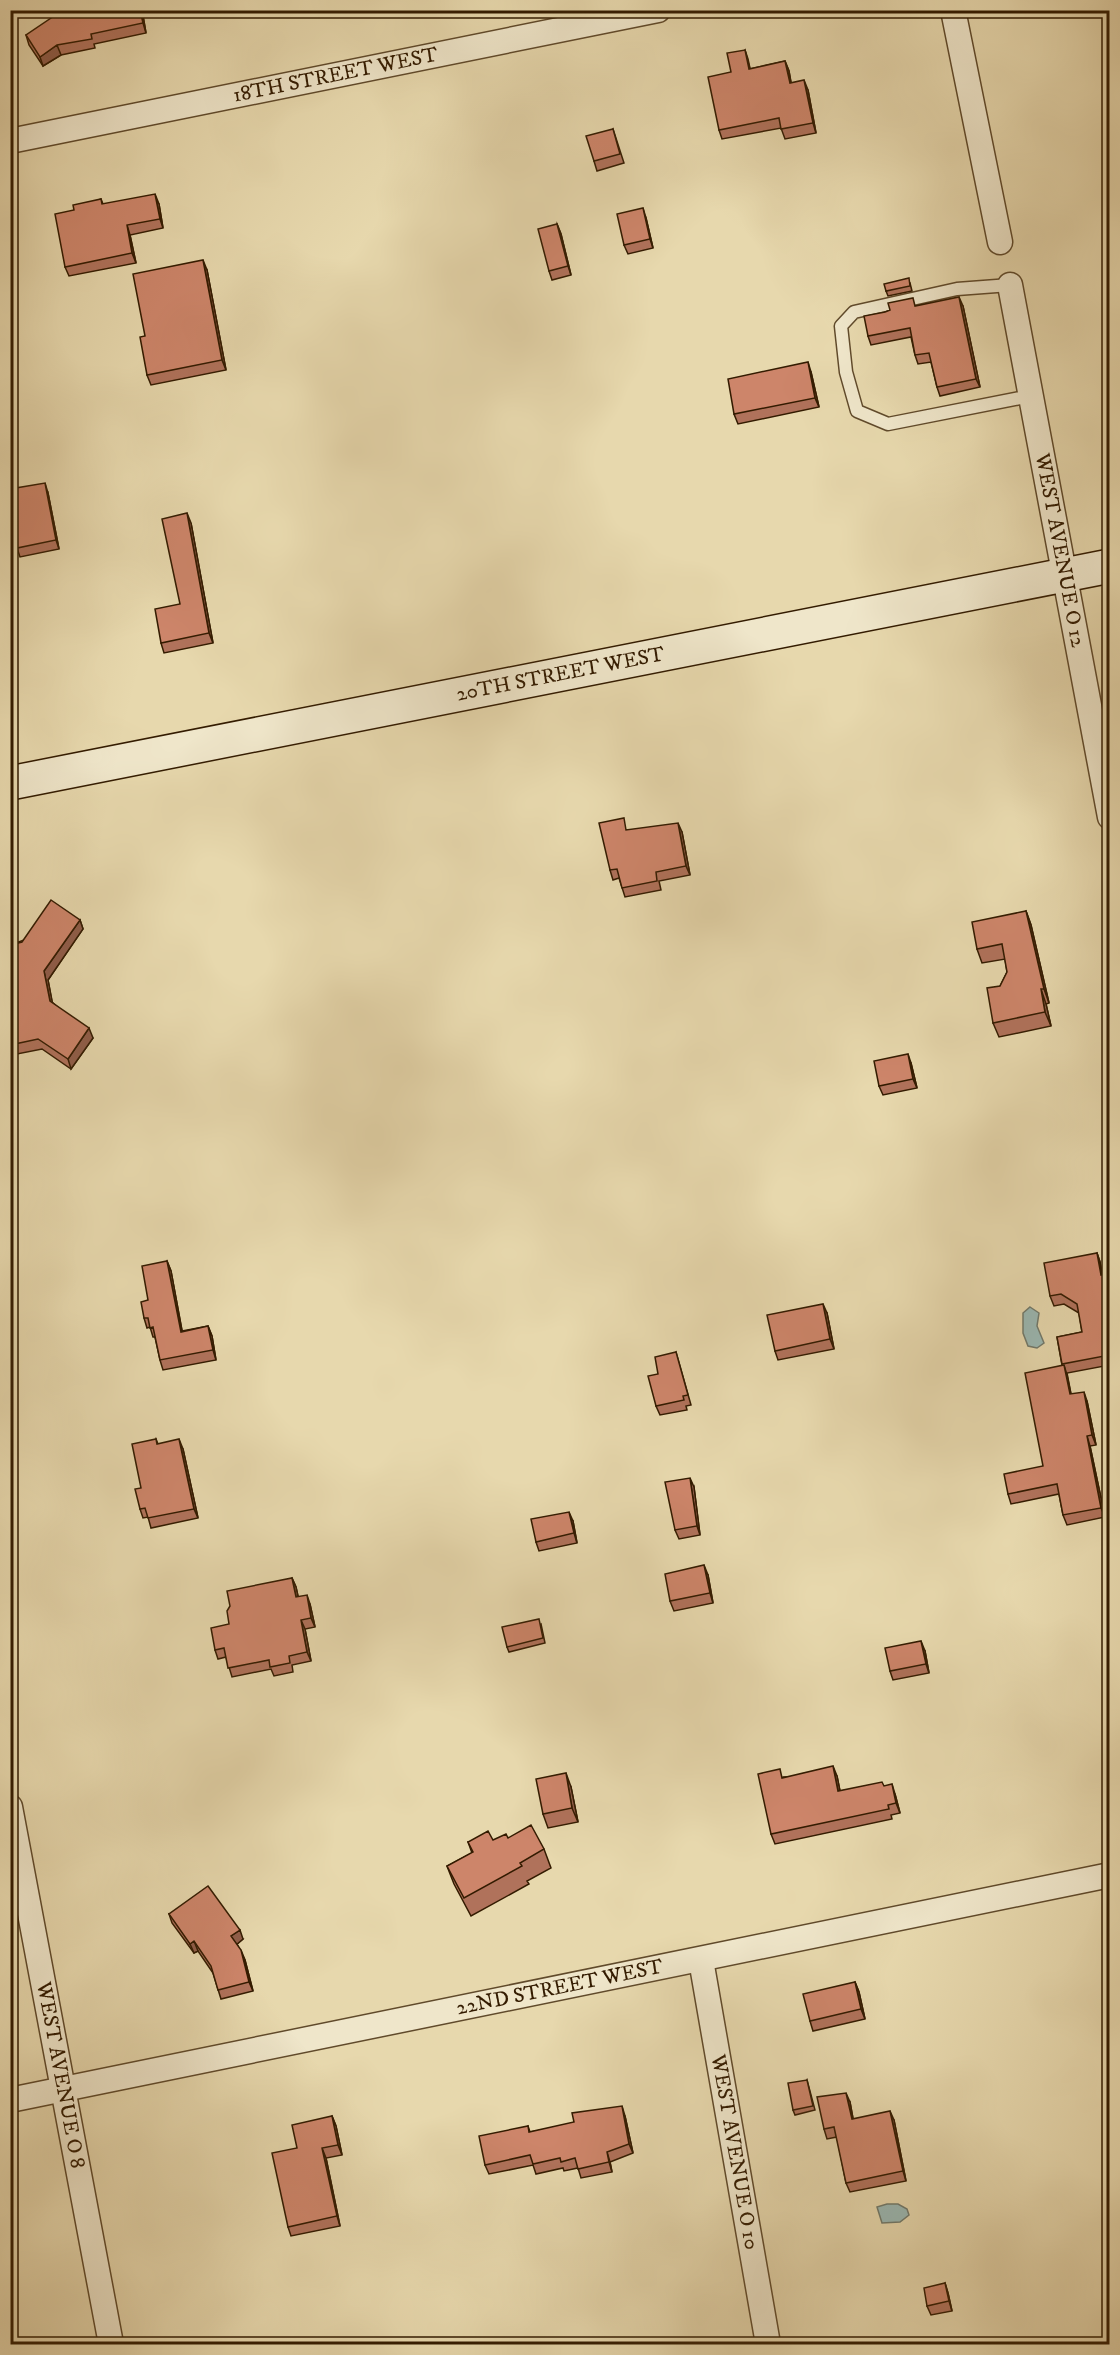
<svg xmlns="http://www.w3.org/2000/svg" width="1120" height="2355" viewBox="0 0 1120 2355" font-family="'IM FELL DW Pica',serif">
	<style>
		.water { fill: #9ab8b3; stroke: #71796b; stroke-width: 1.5 }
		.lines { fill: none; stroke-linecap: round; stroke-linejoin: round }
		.lane-casing { stroke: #604a2b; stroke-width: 15 }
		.street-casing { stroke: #604a2b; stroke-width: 27 }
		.secondary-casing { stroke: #331b00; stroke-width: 36 }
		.lane { stroke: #efe6ca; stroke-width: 12 }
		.street { stroke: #efe6ca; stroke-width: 24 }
		.secondary { stroke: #efe6ca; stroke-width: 33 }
		.wall { fill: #b0725b; stroke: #331b00; stroke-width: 1.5 }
		.shaded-wall { fill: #905d4a; stroke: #331b00; stroke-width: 1.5 }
		.building { fill: #cd856a; stroke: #331b00; stroke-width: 1.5 }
		.labels { text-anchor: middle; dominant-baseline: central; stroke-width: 5; stroke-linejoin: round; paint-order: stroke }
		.street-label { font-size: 21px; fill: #331b00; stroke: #efe6ca }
	</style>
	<rect width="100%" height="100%" fill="#e7d8ad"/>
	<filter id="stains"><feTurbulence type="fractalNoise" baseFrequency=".00333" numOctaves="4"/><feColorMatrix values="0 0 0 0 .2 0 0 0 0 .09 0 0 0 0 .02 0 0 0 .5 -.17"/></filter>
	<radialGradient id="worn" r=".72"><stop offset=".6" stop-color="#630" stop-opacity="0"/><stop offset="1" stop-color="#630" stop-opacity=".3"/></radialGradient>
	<path class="water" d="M1030,1307L1039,1313L1037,1326L1044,1343L1037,1348L1028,1346L1023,1333V1313Z
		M887,2204H898L907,2209L909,2215L900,2222L882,2223L877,2207Z"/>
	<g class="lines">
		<g class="lane-casing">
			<path id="lane" d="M1010,285L957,289L854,312L841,326L846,372L857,411L888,424L1030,396"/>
		</g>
		<g class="street-casing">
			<g id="street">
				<path d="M953,10L1000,242"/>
				<path id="s1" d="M10,141L658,10"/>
				<path id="s2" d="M1010,285L1110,817"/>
				<path id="s3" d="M10,1807L111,2344"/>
				<path id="s4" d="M701,1960L768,2344"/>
				<path id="s5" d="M10,2100L1110,1875"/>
			</g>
		</g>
		<g class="secondary-casing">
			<g id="secondary">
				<path id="s6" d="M10,783L1110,566"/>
			</g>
		</g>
		<use href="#lane" class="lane"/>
		<use href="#street" class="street"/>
		<use href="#secondary" class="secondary"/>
	</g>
	<path class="wall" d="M142,10L146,33L94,44L95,48L61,55L43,66L29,45L26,35Z
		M745,50L750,69L785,61L789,71L791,83L808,90L816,133L785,139L781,128L722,139L719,130L731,72Z
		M613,129L624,163L597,171L594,161Z
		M101,199L103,204H159L163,228L130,235L136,263L69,276L65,267L74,210Z
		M646,218L653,248L628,254L624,245Z
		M557,224L561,234L571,275L552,280L549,271Z
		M207,270L226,370L151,385L147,375L145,336Z
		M910,283L912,291L888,296L886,291Z
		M916,306H963L980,387L940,396L937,387L931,362L918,364L915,355L911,337L871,345L868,336L885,312Z
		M811,372L819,407L738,424L734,414Z
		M48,493L59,549L20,557L17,548Z
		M191,523L213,643L164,653L161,643L180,604Z
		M628,830L682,832L690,875L659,881L661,890L625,897L619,878L613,880L610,870Z
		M1026,911L1031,925L1049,1003L1046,1004L1051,1026L999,1037L993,1023L1000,986L1007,972L1005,959L982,963L977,949Z
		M80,920L83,929L48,980L52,1002L93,1038L71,1069L42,1049L12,1055L10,1052V945Z
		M911,1063L917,1088L883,1095L879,1086Z
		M1097,1253L1100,1262L1102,1275L1108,1284L1110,1292V1365L1067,1373L1071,1394L1087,1401L1096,1445L1090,1446L1105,1517L1067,1525L1063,1515L1059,1494L1011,1504L1008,1494L1043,1466L1062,1365L1057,1337L1082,1332L1079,1313L1064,1304L1054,1306L1050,1296Z
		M167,1261L171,1271L182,1331L208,1326L212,1336L216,1360L163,1370L160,1360L155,1337H153L150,1327L147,1328L144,1318L148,1300Z
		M827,1313L834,1349L778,1360L775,1351Z
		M676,1352L691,1405L686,1406L687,1410L660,1415L656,1406L658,1374Z
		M156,1439L158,1444L183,1449L198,1518L151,1528L148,1517L143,1518L140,1509L141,1488Z
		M694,1487L700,1535L679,1539L675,1530Z
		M573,1521L577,1543L539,1551L536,1542Z
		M708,1575L713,1603L674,1611L670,1601Z
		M292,1578L296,1587L298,1596L310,1604L315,1627L305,1629L311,1661L292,1665L293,1672L274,1676L271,1669L232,1677L226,1657L218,1659L215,1650Z
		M541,1624L545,1643L509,1652L507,1647Z
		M925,1651L929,1673L893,1680L890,1671Z
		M837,1776L840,1791L884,1786L895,1794L900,1813L891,1815L892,1819L775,1844L771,1834L783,1777Z
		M571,1787L578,1822L548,1828L543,1814Z
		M508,1838L544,1849L551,1868L527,1881L529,1884L471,1916L454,1884L447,1866L472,1853L468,1842L493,1840Z
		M169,1914L243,1939L237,1944L245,1960L253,1991L221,1999L213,1973L198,1951L194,1953L172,1923Z
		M855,1982L859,1992L865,2019L813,2031L810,2021Z
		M807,2080L815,2110L795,2115L793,2110Z
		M850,2102L853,2119L894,2120L906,2181L850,2192L846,2183L837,2137L827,2139L824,2129Z
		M332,2116L336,2126L342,2155L326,2158L340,2226L291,2236L288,2227L297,2148Z
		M625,2116L633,2153L610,2162L612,2172L581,2178L578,2168L564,2171L563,2168L536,2174L533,2165L489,2174L485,2165L528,2126L530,2132Z
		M945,2283L948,2293L952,2311L931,2315L927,2306Z"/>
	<path class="shaded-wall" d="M140,10H142L146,33L143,23Z
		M57,45L61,55L43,66L40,57Z
		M745,50L748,59L752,78L749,69Z
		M785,61L789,71L793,93L790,83Z
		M804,80L808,90L816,133L813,123Z
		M155,194L159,204L163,228L160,219Z
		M643,208L646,218L653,248L650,239Z
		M557,224L561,234L571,275L568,266Z
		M127,225L130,235L136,263L132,253Z
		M203,260L207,270L226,370L222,360Z
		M959,297L963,306L980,387L976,379Z
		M808,362L811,372L819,407L815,398Z
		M45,483L48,493L59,549L56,540Z
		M187,513L191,523L213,643L209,633Z
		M678,823L682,832L690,875L686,866Z
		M1026,911L1031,925L1049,1003L1044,989Z
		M80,920L83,929L48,980L54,1011L50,1001L44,971Z
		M1041,989L1046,1004L1051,1026L1045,1012Z
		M89,1028L93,1038L71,1069L68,1059Z
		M908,1054L911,1063L917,1088L913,1079Z
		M1097,1253L1100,1262L1104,1285L1101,1275Z
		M167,1261L171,1271L184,1341L181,1332Z
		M1105,1274L1108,1284L1110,1292V1307Z
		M823,1304L827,1313L834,1349L830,1339Z
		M208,1326L212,1336L216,1360L213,1350Z
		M1064,1365L1067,1375L1073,1404L1070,1394Z
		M1084,1392L1087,1401L1096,1445L1092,1435Z
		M1087,1436L1090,1446L1105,1517L1101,1508Z
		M179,1439L183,1449L198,1518L194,1509Z
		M690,1478L694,1487L700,1535L697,1526Z
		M569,1512L573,1521L577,1543L574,1533Z
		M704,1565L708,1575L713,1603L710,1593Z
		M292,1578L296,1587L300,1606L296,1597Z
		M307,1595L310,1604L315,1627L311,1618Z
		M301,1620L305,1629L311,1661L307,1652Z
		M921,1641L925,1651L929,1673L926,1664Z
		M833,1766L837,1776L842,1801L838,1791Z
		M566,1773L571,1787L578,1822L572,1808Z
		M892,1784L895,1794L900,1813L896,1803Z
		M240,1930L243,1939L235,1946L231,1936Z
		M194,1941L198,1951L194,1953L190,1944Z
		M241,1950L245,1960L253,1991L249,1982Z
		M855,1982L859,1992L865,2019L861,2009Z
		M846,2093L850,2102L855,2129L852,2119Z
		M622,2106L625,2116L633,2153L629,2144Z
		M890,2111L894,2120L906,2181L903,2171Z
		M332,2116L336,2126L342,2155L338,2145Z
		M322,2148L326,2158L340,2226L337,2216Z
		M607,2152L610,2162L612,2172L609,2162Z
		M945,2283L948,2293L952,2311L949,2301Z"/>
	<path class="building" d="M63,10H140L143,23L91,34L92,39L57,45L40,57L26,35Z
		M745,50L749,69L785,61L790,83L804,80L813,123L781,129L779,118L719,130L708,77L731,72L727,53Z
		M613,129L620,154L594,161L586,136Z
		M155,194L160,219L127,225L132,253L65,267L55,214L74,210L73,205L101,199L102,204Z
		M643,208L650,239L624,245L617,214Z
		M557,224L568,266L549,271L538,229Z
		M203,260L222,360L147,375L140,337L145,336L133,274Z
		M909,278L910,286L886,291L884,284Z
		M959,297L976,379L937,387L929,353L915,355L910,328L868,336L864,316L885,312L890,310L888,303L913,298L915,306Z
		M808,362L815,398L734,414L728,379Z
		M45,483L56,540L17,548L10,515V489Z
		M187,513L209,633L161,643L155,609L180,604L162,519Z
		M624,818L626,830L678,823L686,866L656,872L657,881L622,888L617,869L610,870L599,823Z
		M51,900L80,920L44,971L50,1001L89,1028L68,1059L38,1039L10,1045V945L22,942Z
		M1026,911L1044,989H1041L1045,1012L993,1023L987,988L1000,986L1007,972L1002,944L977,949L972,922Z
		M908,1054L913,1079L879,1086L874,1061Z
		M1097,1253L1101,1275L1105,1274L1110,1307V1355L1062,1364L1057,1337L1082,1332L1077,1304L1061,1294L1050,1296L1044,1263Z
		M167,1261L181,1332L208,1326L213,1350L160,1360L153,1327L150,1328L148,1318H144L141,1302L148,1300L142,1266Z
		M823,1304L830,1339L775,1351L767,1315Z
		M676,1352L688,1395L683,1396L684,1400L656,1406L648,1376L658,1374L655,1357Z
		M1064,1365L1070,1394L1084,1392L1092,1435L1087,1436L1101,1508L1063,1515L1057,1484L1008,1494L1004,1474L1043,1466L1025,1373Z
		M156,1439L157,1444L179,1439L194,1509L148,1518L145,1508L140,1509L135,1489L141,1488L132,1444Z
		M690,1478L697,1526L675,1530L665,1482Z
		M569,1512L574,1533L536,1542L531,1519Z
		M704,1565L710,1593L670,1601L665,1574Z
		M292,1578L296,1597L307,1595L311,1618L301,1620L307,1652L289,1656L290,1663L270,1667L269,1660L228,1668L224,1648L215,1650L211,1628L229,1624L227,1611L230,1606L227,1591Z
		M539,1619L543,1638L507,1647L502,1627Z
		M921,1641L926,1664L890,1671L885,1648Z
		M833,1766L838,1791L882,1782L884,1786L892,1784L896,1803L888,1805L889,1809L771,1834L758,1774L780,1769L782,1778Z
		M566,1773L572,1808L543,1814L536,1779Z
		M531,1825L544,1849L520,1863L522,1866L464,1898L447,1866L473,1852L468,1842L488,1831L493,1840L506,1834L508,1838Z
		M208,1886L240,1930L231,1936L241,1950L249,1982L218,1990L211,1966L194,1941L190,1944L169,1914Z
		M855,1982L861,2009L810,2021L803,1994Z
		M807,2080L813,2106L793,2110L788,2083Z
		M846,2093L852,2119L890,2111L903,2171L846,2183L834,2127L824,2129L817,2097Z
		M622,2106L629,2144L607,2152L609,2162L578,2169L575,2158L561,2162L560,2158L533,2164L530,2155L485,2165L479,2136L528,2126L529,2132L574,2122L572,2113Z
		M332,2116L338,2145L322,2148L337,2216L288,2227L272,2153L297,2148L292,2125Z
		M945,2283L949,2301L927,2306L924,2288Z"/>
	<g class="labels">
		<g class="street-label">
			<text stroke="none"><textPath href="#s1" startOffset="332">18TH STREET WEST</textPath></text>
			<text stroke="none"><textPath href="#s2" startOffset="270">WEST AVENUE O 12</textPath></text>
			<text stroke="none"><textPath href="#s6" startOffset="561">20TH STREET WEST</textPath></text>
			<text stroke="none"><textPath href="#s5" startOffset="561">22ND STREET WEST</textPath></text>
			<text stroke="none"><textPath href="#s3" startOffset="273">WEST AVENUE O 8</textPath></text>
			<text stroke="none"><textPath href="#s4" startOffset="195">WEST AVENUE O 10</textPath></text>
		</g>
	</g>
	<rect width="1120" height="2355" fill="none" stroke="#e7d8ad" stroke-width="36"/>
	<rect x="12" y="12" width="1096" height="2331" fill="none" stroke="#331b00" stroke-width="3"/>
	<rect x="18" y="18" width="1084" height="2319" fill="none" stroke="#331b00" stroke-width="1.5"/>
	<rect width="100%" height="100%" filter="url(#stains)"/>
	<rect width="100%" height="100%" fill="url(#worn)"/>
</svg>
